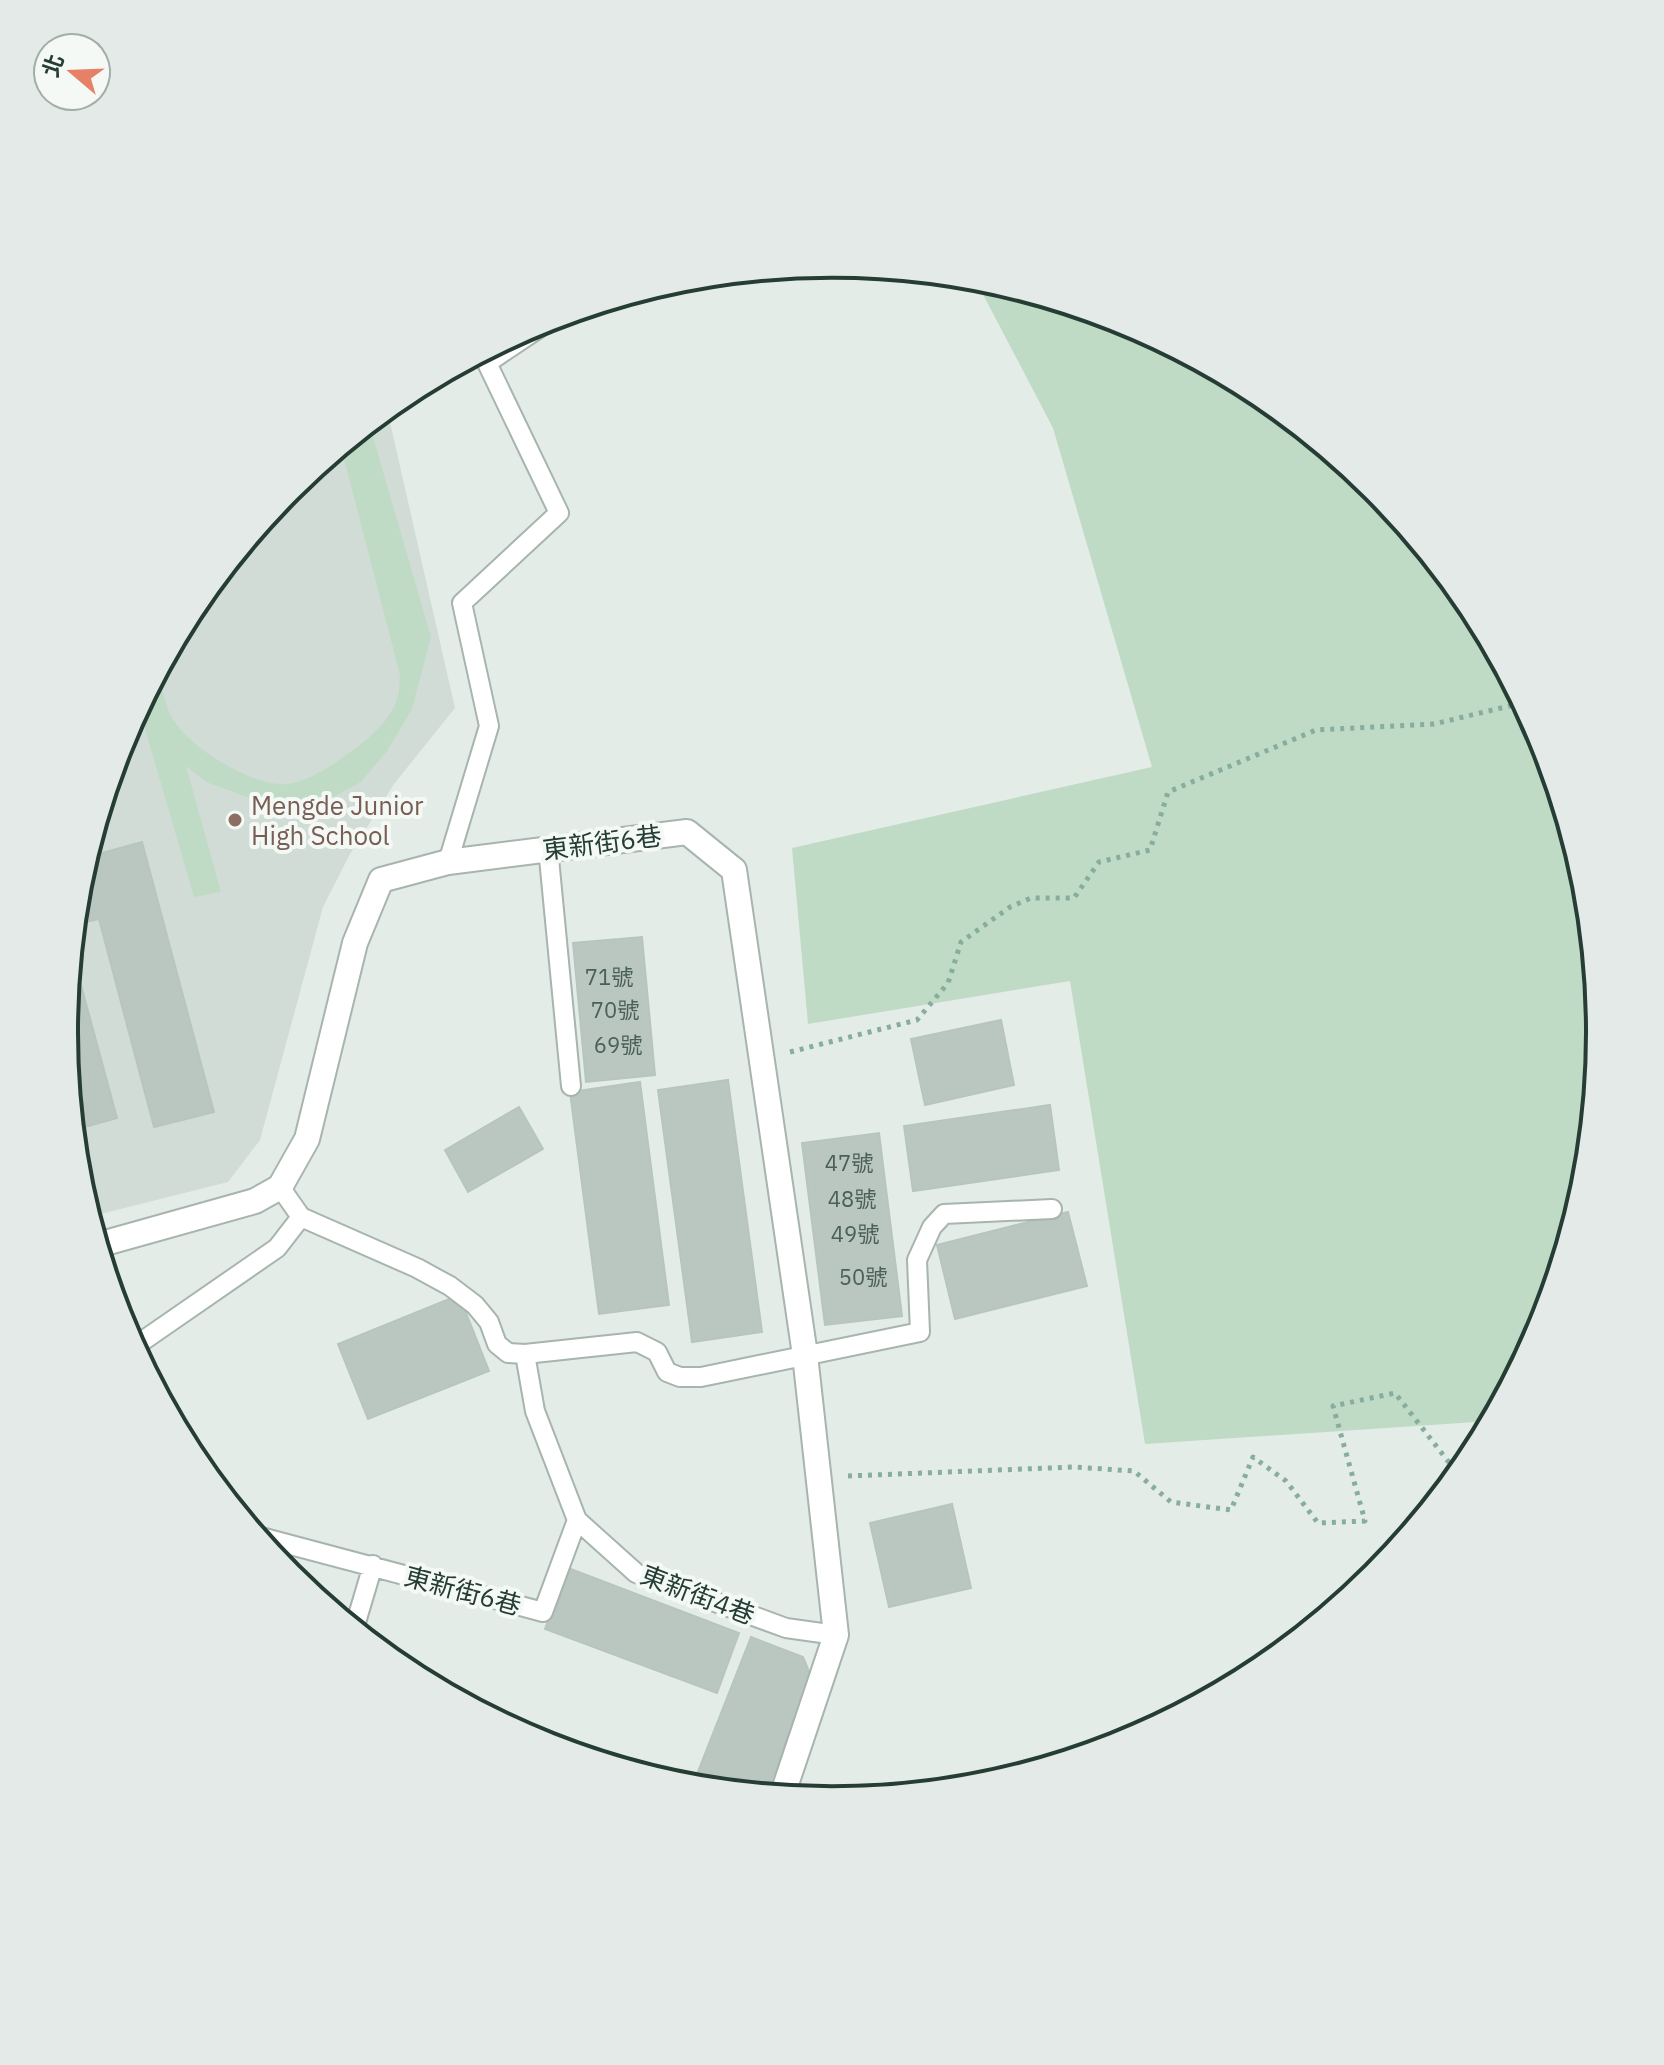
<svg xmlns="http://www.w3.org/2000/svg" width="1664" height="2065" viewBox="0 0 1664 2065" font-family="'IBM Plex Sans','Noto Sans TC',sans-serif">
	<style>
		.built { fill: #d2dcd7 }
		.green { fill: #bfdbc5 }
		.building { fill: #bac7c1; stroke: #b7c5bf; stroke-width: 2 }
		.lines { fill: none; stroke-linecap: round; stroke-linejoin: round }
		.lane-casing { stroke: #a7b4af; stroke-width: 22 }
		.street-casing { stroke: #a7b4af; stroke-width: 28 }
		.path { stroke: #87ad9f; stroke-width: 5; stroke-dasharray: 4 6; stroke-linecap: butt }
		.lane { stroke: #fff; stroke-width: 18 }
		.street { stroke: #fff; stroke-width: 24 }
		.education-dot { fill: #8d6e63; stroke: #f4f9f6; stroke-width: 3 }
		.labels { text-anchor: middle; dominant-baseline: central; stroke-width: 8; stroke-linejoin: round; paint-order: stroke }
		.number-label { font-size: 22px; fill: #4a6058 }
		.education-label { font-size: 26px; fill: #785e54; stroke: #f4f9f6; text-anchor: start }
		.street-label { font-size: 26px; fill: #253d35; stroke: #f4f9f6 }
		.rim { fill: none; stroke: #253d35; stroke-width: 4 }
	</style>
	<rect width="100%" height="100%" fill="#e4ece8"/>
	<path class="built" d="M387,409L455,708L394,784L349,856L323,907L260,1140L228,1182L89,1217L79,1182L64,1032L79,882L123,738L194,605L289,489Z"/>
	<path class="green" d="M975,279L1126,323L1259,394L1375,490L1471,606L1542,739L1585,883L1600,1033L1585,1183L1541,1327L1491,1421L1145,1444L1070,981L808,1024L792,848L1152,767L1053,428Z
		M369,423L431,637L412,709L387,751L361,782L324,802L299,808L269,805L206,782L186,766L221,892L194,897L139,708L158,672C162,685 164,701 170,714C185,745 252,788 288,784C310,781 336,763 353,750C369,739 391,719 397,699C400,693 399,682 400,675L341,447Z"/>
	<path class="building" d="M142,842L214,1112L154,1127L99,919L85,922L78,893L87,857Z
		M642,937L655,1075L586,1082L573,943Z
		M72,952L117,1118L74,1130L64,1032Z
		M1001,1020L1014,1085L925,1105L911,1039Z
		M728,1080L762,1332L692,1342L658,1090Z
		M640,1082L669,1305L599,1314L570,1092Z
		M1050,1105L1059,1170L913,1191L904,1126Z
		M519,1107L543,1149L468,1192L445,1150Z
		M879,1133L902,1316L825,1325L802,1143Z
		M1068,1212L1087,1286L955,1319L937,1245Z
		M459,1295L489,1371L368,1419L338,1344Z
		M952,1504L971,1588L889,1607L870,1523Z
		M568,1568L739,1633L717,1693L545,1629Z
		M751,1637L803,1657L811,1676L766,1794L692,1787Z"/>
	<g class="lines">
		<g class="lane-casing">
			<path id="lane" d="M548,848L571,1086
				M448,862L489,726L462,603L559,513L487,363L539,328L537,324
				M135,1350L144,1340L277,1248L301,1217
				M525,1354L637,1342L657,1352L667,1372L680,1377H701L920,1332L917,1260L932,1227L944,1214L1052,1209
				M577,1520L636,1573L786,1628L836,1635
				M257,1536L543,1612L577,1520L535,1411L525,1354L508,1353L497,1344L489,1322L475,1305L450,1286L417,1268L301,1217L280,1187
				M354,1629L373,1565"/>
		</g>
		<g class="street-casing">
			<path id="street" d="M98,1245L255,1201L280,1187L307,1139L355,943L381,880L448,862L687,832L734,870L805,1355L836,1635L782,1796"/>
		</g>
		<path class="path" d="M790,1052L917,1020L948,983L961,942L1010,907L1031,898H1074L1099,862L1150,850L1168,792L1316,730L1434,724L1522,703
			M848,1476L1074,1467L1134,1471L1171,1502L1231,1510L1253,1457L1286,1481L1318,1523L1365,1521L1333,1406L1395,1393L1458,1474"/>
		<use href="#lane" class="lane"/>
		<use href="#street" class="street"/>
	</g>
	<circle class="education-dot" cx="235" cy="820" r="8"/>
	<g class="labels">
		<g class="number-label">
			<text x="609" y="976">71號</text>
			<text x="615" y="1009">70號</text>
			<text x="618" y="1044">69號</text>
			<text x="849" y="1162">47號</text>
			<text x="852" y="1198">48號</text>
			<text x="855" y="1233">49號</text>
			<text x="863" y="1276">50號</text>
		</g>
		<g class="education-label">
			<text x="251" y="805">Mengde Junior<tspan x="251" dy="30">High School</tspan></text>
		</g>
		<g class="street-label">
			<text transform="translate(602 842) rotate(-7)">東新街6巷</text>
			<text transform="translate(463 1590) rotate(15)">東新街6巷</text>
			<text transform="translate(698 1594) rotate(21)">東新街4巷</text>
		</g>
	</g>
	<path d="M0 0H1664V2065H0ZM78 1032a754 754 0 1 1 1508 0a754 754 0 1 1-1508 0Z" fill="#e3eae7" fill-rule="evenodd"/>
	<path class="rim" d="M78 1032a754 754 0 1 1 1508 0a754 754 0 1 1-1508 0Z"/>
	<g transform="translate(72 72) rotate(289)"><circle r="38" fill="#f4f9f6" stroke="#a1aea9" stroke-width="2"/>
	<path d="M0-6L14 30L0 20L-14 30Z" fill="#e68168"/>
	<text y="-12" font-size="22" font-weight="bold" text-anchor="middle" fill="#253d35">北</text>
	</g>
</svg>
